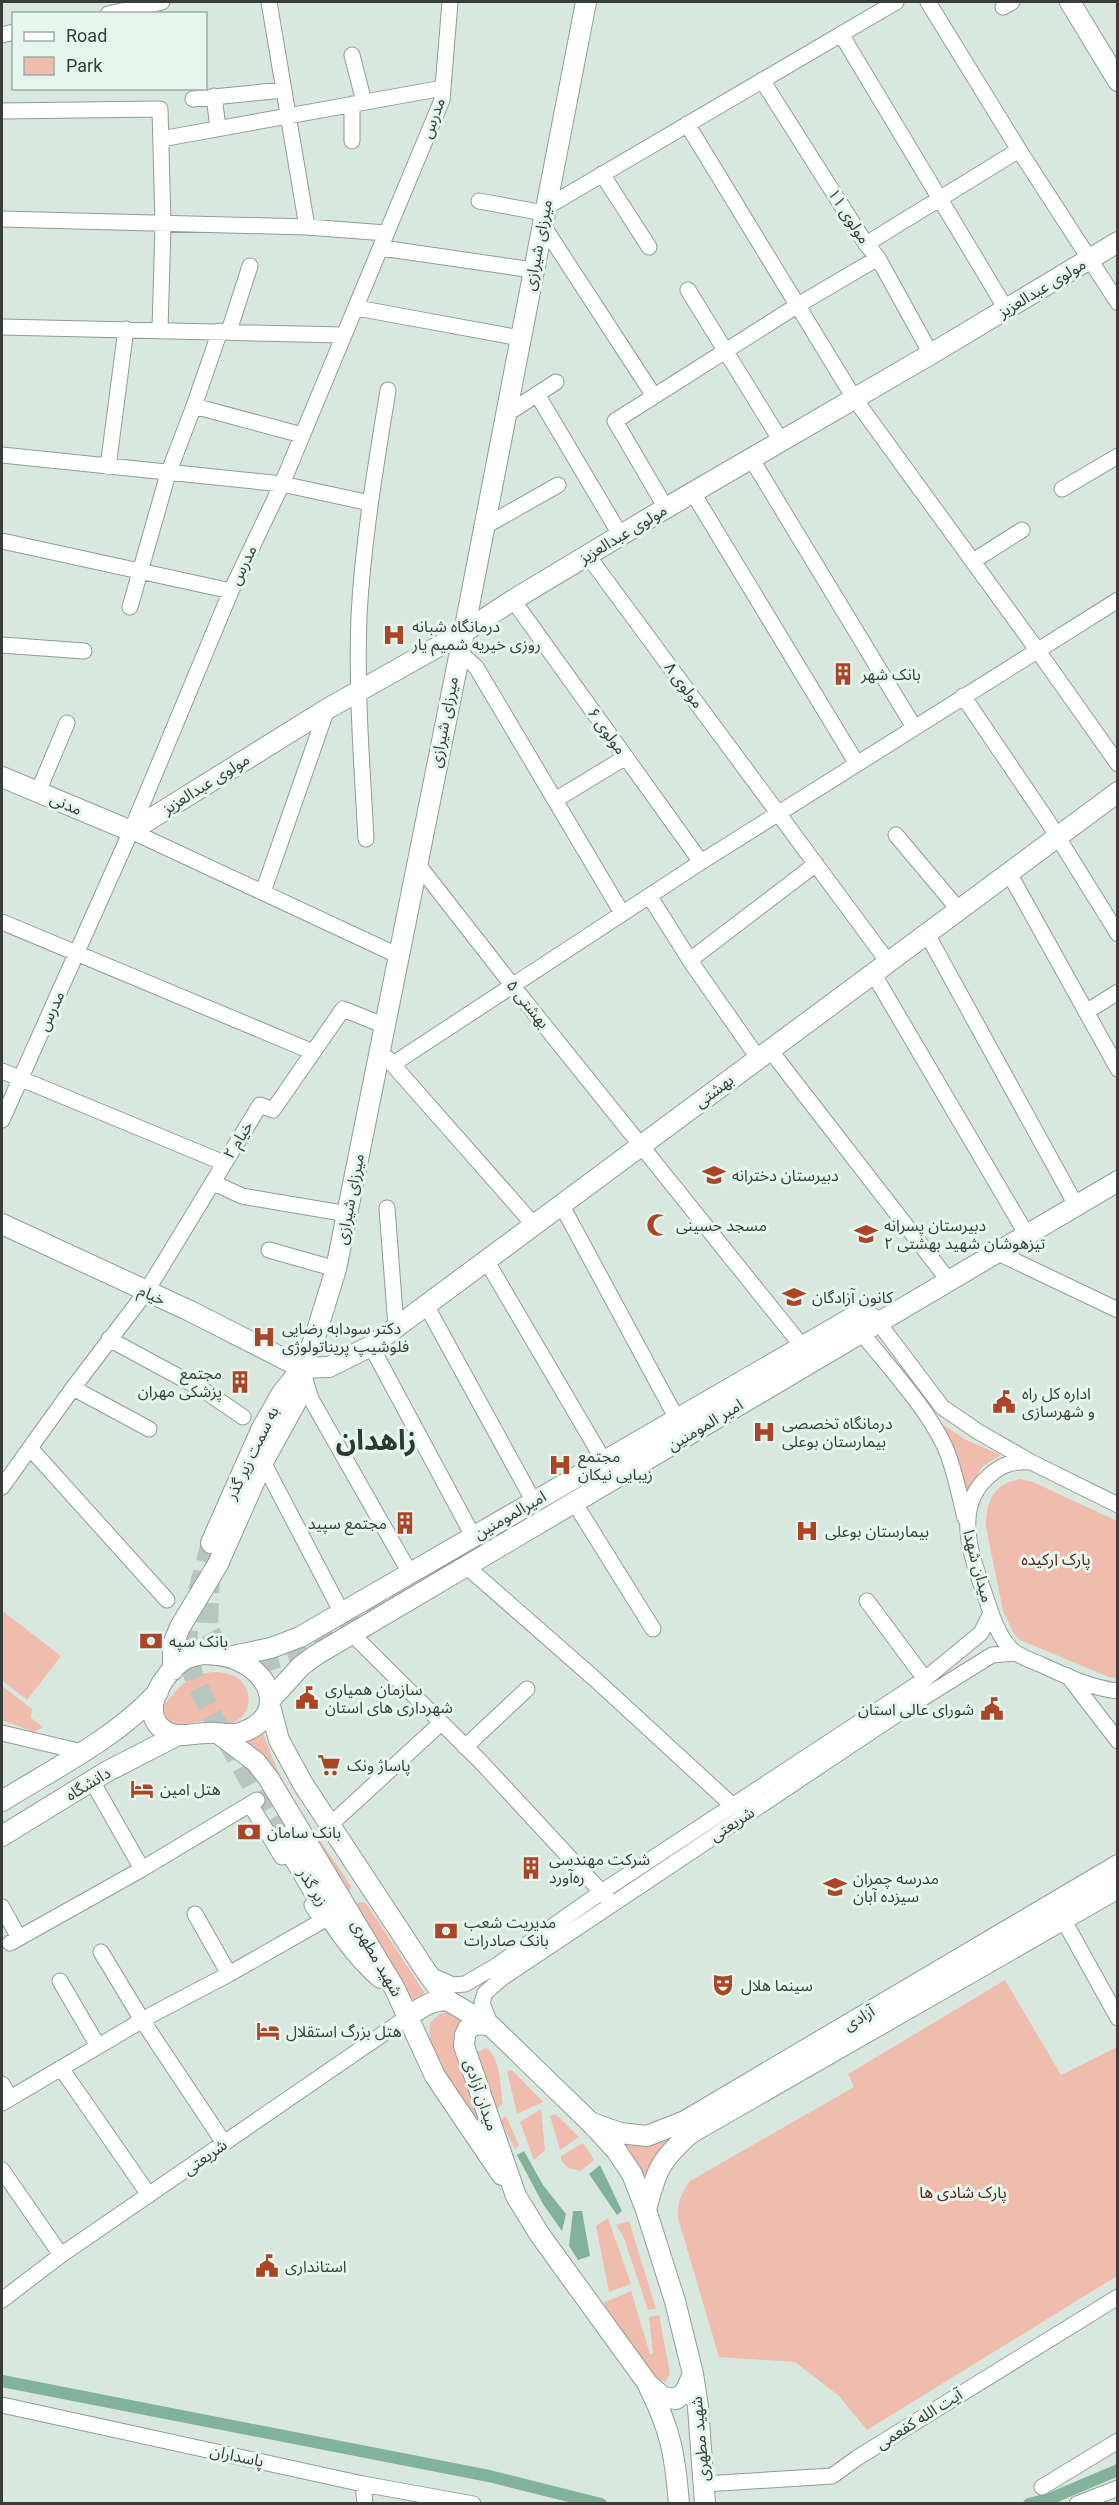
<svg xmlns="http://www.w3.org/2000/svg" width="1119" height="2505" viewBox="0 0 1119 2505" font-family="Roboto,'Noto Sans Arabic',sans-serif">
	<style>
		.green { fill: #efbcae }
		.water { fill: #82b299 }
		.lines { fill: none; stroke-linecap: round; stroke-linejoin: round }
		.canal { stroke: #82b299; stroke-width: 12 }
		.major-tunnel { stroke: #b9c6be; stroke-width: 20; stroke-dasharray: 20 10; stroke-linecap: butt }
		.minor-casing { stroke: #8f9d95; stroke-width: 17 }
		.major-casing { stroke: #8f9d95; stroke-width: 22 }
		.minor { stroke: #fff; stroke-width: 15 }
		.major { stroke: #fff; stroke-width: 20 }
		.labels { text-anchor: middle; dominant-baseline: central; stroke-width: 6; stroke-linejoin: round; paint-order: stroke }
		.street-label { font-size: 16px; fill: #383e3a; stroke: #e6f5ed }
		.poi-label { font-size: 16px; fill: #383e3a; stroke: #e6f5ed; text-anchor: start }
		.park-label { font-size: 16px; fill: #5e2211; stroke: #e6f5ed }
		.town-label { font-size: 28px; font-weight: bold; fill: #2e3933; stroke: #e6f5ed }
	</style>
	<rect width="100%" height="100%" fill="#d9e8df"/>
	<path class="green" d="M935,1419L966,1440L1001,1455L983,1466L967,1491L954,1448Z
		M1020,1479L1033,1482L1117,1521V1678L1109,1677L1020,1640L1013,1632L1003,1611L986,1527C986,1501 993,1484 1020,1479Z
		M4,1612L61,1656L27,1700L2,1680V1615Z
		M217,1672C225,1673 233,1674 239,1679C253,1691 252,1714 234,1722C227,1725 218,1721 210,1721C194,1720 179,1728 163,1723L161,1708C179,1688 188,1672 217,1672Z
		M2,1686L32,1709L31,1718L43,1727L34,1732L2,1720Z
		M258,1732L262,1733L265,1738C282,1792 320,1839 351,1886L349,1893H345L241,1747L244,1739Z
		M359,1902L365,1903L370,1909L424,1992L423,1997L414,2001L411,1998L355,1911V1905Z
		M1005,1980L1061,2075L1117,2047V2276L867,2430L839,2396L795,2362L719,2357L678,2218C677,2202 681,2194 690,2181L854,2087L848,2074Z
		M447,2012L455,2015L462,2022L457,2052L459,2065L495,2152L445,2076L429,2046L430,2023L438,2015Z
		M486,2048C501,2057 500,2088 503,2103L498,2108H495L478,2057V2052Z
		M512,2070L543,2102L517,2114L507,2071Z
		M541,2109L545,2150L534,2160L520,2122Z
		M556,2114L579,2137L560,2150L550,2116Z
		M506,2116L519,2145L515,2149L502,2123V2118Z
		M680,2132L647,2185L630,2153L620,2141C643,2147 658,2141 680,2132Z
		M583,2143L594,2160L581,2171L568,2168L561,2160V2156Z
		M608,2218L631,2284L609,2292L596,2226Z
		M629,2221L656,2309L648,2310L623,2236L616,2225Z
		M631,2291L650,2354H653L649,2317L659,2315L670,2374L665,2382L655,2378L603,2303Z"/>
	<path class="water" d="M524,2151L543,2185L566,2214L562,2231L543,2204L517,2155Z
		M600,2165L622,2211L617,2215L589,2174Z
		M573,2211H582L590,2256L578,2260L569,2246Z"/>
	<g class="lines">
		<path class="canal" d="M2,2381L489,2476L601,2504
			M1029,2504L1052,2498L1118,2470"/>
		<path class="major-tunnel" d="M211,1543L189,1624L186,1651L195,1680L212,1715L281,1836
			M210,1573L208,1628L219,1648L241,1658L265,1662L296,1653L402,1593"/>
		<g class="minor-casing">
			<path id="minor" d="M269,2L307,227
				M928,2L1019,150L1118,303
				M1003,7L1012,2
				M108,14L162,2
				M841,34L1006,309
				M2,35L14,32
				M352,55L364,102
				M762,80L866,244L878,258L931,354
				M214,96L218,128
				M193,99L283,90
				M2,111L160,109L163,225L160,330
				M687,124L854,398L1038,651L1118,764
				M161,139L443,88
				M352,141V104
				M602,174L649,247
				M479,201L544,213
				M545,208L896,2
				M2,219L307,227L386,233
				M542,224L654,396
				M866,244L1019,150
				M382,248L533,270
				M688,290L781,441
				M357,308L520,338
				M2,327L343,335
				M229,331L250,266
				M537,394L621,536
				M194,406L302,435
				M505,415L556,382
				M2,455L282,484L370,503
				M751,458L914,727
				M108,467L126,329
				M1062,489L1118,456
				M693,493L857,764
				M666,508L615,421L798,305L878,258
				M482,528L558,485
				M2,541L231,591
				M588,556L888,962
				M973,561L1022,530
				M513,600L701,862
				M130,607L168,474L194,406L220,331
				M2,645L84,651
				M458,651L476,667L622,913
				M963,696L1047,820L1118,934
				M38,792L67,723
				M555,800L626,757
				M131,831L397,955
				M896,835L959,910
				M366,839C362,765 356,690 359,616C363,540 376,465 388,390
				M416,862L512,985L802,1346
				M1009,873L1118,1069
				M263,892L327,709
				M650,897L693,965L758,1058
				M2,922L313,1052
				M927,934L1076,1205
				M690,960L816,864
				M873,973L1027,1235
				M1086,1012L1118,992
				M770,1050L949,1281
				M387,1058L534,1225
				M393,1064L701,862L1118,600
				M2,1071L224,1163
				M2,1120L131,831L231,591L282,484L442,100L450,2
				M214,1183L242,1196L348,1214
				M561,1204L677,1419
				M387,1208L396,1327
				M269,1250L336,1269
				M996,1252L1118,1310
				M486,1260L604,1461
				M426,1305L534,1502
				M878,1322L942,1407L977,1431L1031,1462
				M861,1332C890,1369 925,1405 945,1447C955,1470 959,1494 965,1518
				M109,1339L205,1391L243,1417
				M371,1346L473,1536
				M302,1369L311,1399L410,1573
				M73,1388L149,1429
				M30,1448L167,1600
				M263,1462L342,1613
				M2,1487L73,1388L146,1292L260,1105L273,1110L343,1009L383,1025
				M574,1502L653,1629
				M1118,1505L1031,1462C1013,1461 1002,1464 989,1476C947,1511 978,1571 991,1613C996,1627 1003,1644 1016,1653C1023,1658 1033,1661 1042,1665C1066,1676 1091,1688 1118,1691
				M466,1566L596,1680L733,1806
				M867,1601L925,1679
				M352,1634L481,1762L608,1899
				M1068,1676L1118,1741
				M2,1733L82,1752
				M465,1747L527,1689
				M92,1781L142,1869
				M250,1804L282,1857
				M330,1825L441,1723
				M2,1907L19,1938
				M195,1914L229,1974
				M1063,1919L1118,2018
				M10,1943L142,1869L257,1800
				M101,1952L142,2020L224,2143
				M428,1974L453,1985L465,1984L496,1966L603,1891L925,1679L981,1633L991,1613
				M60,1981L98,2046
				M491,2026L482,2003L485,1993L502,1978L902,1711L992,1655L1016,1653
				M61,2068L149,2195
				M2,2084L10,2098
				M2,2103L153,2014L229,1974L322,1921L312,1905
				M2,2170L61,2255
				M2,2300L61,2255L409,2016
				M2,2405L363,2484L473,2504
				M363,2484L365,2504
				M704,2484L832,2476L857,2458L1118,2297
				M1042,2487L1118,2441
				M1077,2504L1118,2488"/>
		</g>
		<g class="major-casing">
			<path id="major" d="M1070,2L1118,81
				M2,777L131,831L327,709L464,632L513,600L666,508L931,354L1118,242
				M2,1224L190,1311L302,1368
				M302,1368L329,1367L371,1346L1118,792
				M211,1543L261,1430L282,1393L302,1368L315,1337L336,1269L464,632L586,2
				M203,1654C216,1655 228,1655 239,1661C276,1678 284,1719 240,1733C230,1736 218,1732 208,1733C190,1733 174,1741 160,1727C141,1708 164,1674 182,1661C188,1656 196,1656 203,1654Z
				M228,1657L271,1648L300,1637L862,1312L878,1322
				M173,1670V1644L180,1627L218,1564L263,1462L296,1402L301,1370
				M271,1699L301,1666L316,1655L1118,1181
				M270,1706L279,1740L303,1784L428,1974L447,2000L491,2026
				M219,1734L256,1762L269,1779L395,1989L435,2076L502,2175
				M2,1801C55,1768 115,1739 158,1692
				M2,1836L106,1772L176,1736
				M281,1836C308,1880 341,1945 381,1978
				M409,2016C422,2007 432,2000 447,2000
				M595,2124L620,2133L647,2136L685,2121L1118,1865
				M646,2210C656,2171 660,2160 691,2133L1118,1888
				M693,2374L685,2392L676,2399L663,2397L648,2384L540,2235L516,2196L464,2046L465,2035L469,2027L479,2024L491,2026L590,2122L616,2150L632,2174L646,2210L675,2301L693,2374L698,2407L705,2504
				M649,2387C671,2431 675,2455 679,2504"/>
		</g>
		<use href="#minor" class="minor"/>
		<use href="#major" class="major"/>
	</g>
	<defs>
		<g id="hospital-bare" transform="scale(1.8)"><path d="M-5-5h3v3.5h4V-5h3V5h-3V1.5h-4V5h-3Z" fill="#ac4426" stroke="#e6f5ed" stroke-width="2.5" paint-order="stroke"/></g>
		<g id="building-bare" transform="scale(1.8)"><path d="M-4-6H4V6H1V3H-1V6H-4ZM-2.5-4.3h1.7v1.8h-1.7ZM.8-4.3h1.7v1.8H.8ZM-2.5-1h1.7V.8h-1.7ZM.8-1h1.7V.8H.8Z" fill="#ac4426" stroke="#e6f5ed" stroke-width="2.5" paint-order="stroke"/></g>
		<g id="school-bare" transform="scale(1.8)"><path d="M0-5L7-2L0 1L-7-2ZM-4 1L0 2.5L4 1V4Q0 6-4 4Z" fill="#ac4426" stroke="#e6f5ed" stroke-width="2.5" paint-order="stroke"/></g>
		<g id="mosque-bare" transform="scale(1.8)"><path d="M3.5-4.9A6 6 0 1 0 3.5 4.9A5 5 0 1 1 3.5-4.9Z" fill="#ac4426" stroke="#e6f5ed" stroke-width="2.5" paint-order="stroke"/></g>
		<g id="civic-bare" transform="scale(1.8)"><path d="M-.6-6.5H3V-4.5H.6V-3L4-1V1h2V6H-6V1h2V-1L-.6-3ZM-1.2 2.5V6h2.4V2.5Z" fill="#ac4426" stroke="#e6f5ed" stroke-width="2.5" paint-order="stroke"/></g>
		<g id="bank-bare" transform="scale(1.8)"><path d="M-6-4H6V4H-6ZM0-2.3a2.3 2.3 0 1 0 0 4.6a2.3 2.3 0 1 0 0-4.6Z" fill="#ac4426" stroke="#e6f5ed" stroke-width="2.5" paint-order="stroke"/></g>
		<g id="supermarket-bare" transform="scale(1.8)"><path d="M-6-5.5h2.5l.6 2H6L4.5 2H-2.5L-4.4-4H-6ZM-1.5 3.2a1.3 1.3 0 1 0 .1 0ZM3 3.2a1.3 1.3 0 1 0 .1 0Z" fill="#ac4426" stroke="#e6f5ed" stroke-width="2.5" paint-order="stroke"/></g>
		<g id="hotel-bare" transform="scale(1.8)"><path d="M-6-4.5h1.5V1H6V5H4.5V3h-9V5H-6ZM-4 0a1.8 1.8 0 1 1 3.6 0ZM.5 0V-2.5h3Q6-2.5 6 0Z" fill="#ac4426" stroke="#e6f5ed" stroke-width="2.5" paint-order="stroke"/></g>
		<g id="theatre-bare" transform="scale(1.8)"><path d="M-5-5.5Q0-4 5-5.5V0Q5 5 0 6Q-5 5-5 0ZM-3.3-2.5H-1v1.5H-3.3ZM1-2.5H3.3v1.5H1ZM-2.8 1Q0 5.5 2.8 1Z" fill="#ac4426" stroke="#e6f5ed" stroke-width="2.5" paint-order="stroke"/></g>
	</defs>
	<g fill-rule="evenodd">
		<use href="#hospital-bare" x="394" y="635"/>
		<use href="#building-bare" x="843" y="674"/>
		<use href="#school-bare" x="714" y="1175"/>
		<use href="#mosque-bare" x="658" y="1225"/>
		<use href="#school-bare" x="866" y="1234"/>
		<use href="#school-bare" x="794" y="1297"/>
		<use href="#hospital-bare" x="264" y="1337"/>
		<use href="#building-bare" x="240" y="1382"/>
		<use href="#civic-bare" x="1004" y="1402"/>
		<use href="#hospital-bare" x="764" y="1432"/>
		<use href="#hospital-bare" x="560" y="1465"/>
		<use href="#building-bare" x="405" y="1523"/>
		<use href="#hospital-bare" x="807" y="1531"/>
		<use href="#bank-bare" x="151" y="1641"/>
		<use href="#civic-bare" x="307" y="1698"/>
		<use href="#civic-bare" x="992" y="1709"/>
		<use href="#supermarket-bare" x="329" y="1765"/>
		<use href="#hotel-bare" x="142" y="1789"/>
		<use href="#bank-bare" x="249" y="1832"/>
		<use href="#building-bare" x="531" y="1868"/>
		<use href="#school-bare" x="835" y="1887"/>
		<use href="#bank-bare" x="446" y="1931"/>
		<use href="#theatre-bare" x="723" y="1985"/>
		<use href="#hotel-bare" x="268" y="2031"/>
		<use href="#civic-bare" x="267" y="2266"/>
	</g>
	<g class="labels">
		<g class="street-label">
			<text transform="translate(433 118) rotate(-70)">مدرس</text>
			<text transform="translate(849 216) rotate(57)">مولوی ۱۱</text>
			<text transform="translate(538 245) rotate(-79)">میرزای شیرازی</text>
			<text transform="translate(1042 288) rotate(-31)">مولوی عبدالعزیز</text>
			<text transform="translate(623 534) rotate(-31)">مولوی عبدالعزیز</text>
			<text transform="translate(243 565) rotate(-64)">مدرس</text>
			<text transform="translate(684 685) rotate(53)">مولوی ۸</text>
			<text transform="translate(444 722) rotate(-79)">میرزای شیرازی</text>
			<text transform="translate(607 731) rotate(54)">مولوی ۶</text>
			<text transform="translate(206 784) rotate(-32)">مولوی عبدالعزیز</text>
			<text transform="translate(66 804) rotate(23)">مدنی</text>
			<text transform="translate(528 1004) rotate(51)">بهشتی ۵</text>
			<text transform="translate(51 1011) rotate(-65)">مدرس</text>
			<text transform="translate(714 1091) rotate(-37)">بهشتی</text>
			<text transform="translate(238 1140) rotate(-58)">خیام ۲</text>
			<text transform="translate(350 1199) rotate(-79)">میرزای شیرازی</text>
			<text transform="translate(152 1295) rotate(24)">خیام</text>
			<text transform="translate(705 1425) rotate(-31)">امیر المومنین</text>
			<text transform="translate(252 1453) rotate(-64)">به سمت زیر گذر</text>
			<text transform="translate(510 1515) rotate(-30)">امیرالمومنین</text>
			<text transform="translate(978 1566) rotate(75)">میدان شهدا</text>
			<text transform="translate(88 1784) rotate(-31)">دانشگاه</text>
			<text transform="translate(732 1824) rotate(-33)">شریعتی</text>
			<text transform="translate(313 1887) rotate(58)">زیر گذر</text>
			<text transform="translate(377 1958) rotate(60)">شهید مطهری</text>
			<text transform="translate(859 2018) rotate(-31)">آزادی</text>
			<text transform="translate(481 2095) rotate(71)">میدان آزادی</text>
			<text transform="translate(205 2157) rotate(-35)">شریعتی</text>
			<text transform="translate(919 2419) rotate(-32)">آیت الله کفعمی</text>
			<text transform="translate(700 2439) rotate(-95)">شهید مطهری</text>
			<text transform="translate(237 2456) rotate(12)">پاسداران</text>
		</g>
		<g class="poi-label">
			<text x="412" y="626">درمانگاه شبانه<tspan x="412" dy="18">روزی خیریه شمیم یار</tspan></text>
			<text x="861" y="674">بانک شهر</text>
			<text x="732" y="1175">دبیرستان دخترانه</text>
			<text x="676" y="1225">مسجد حسینی</text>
			<text x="884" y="1225">دبیرستان پسرانه<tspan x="884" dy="18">تیزهوشان شهید بهشتی ۲</tspan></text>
			<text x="812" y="1297">کانون آزادگان</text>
			<text x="282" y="1328">دکتر سودابه رضایی<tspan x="282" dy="18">فلوشیپ پریناتولوژی</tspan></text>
			<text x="222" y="1373" text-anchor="end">مجتمع<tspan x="222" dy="18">پزشکی مهران</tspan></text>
			<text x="1022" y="1393">اداره کل راه<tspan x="1022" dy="18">و شهرسازی</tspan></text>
			<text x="782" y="1423">درمانگاه تخصصی<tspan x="782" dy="18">بیمارستان بوعلی</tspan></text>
			<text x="578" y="1456">مجتمع<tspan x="578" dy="18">زیبایی نیکان</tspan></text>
			<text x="387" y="1523" text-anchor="end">مجتمع سپید</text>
			<text x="825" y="1531">بیمارستان بوعلی</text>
			<text x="169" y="1641">بانک سپه</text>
			<text x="325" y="1689">سازمان همیاری<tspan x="325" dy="18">شهرداری های استان</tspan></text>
			<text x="974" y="1709" text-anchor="end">شورای عالی استان</text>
			<text x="347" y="1765">پاساژ ونک</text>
			<text x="160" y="1789">هتل امین</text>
			<text x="267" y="1832">بانک سامان</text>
			<text x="549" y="1859">شرکت مهندسی<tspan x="549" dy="18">ره‌آورد</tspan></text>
			<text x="853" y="1878">مدرسه چمران<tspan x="853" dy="18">سیزده آبان</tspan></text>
			<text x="464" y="1922">مدیریت شعب<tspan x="464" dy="18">بانک صادرات</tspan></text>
			<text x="741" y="1985">سینما هلال</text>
			<text x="286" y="2031">هتل بزرگ استقلال</text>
			<text x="285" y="2266">استانداری</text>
		</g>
		<g class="park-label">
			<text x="1056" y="1559">پارک ارکیده</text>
			<text x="963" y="2192">پارک شادی ها</text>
		</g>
		<g class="town-label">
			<text x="376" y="1440">زاهدان</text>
		</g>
	</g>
	<rect width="1119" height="2505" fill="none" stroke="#383e3a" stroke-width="6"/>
	<rect x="12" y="12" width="195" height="78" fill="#e6f5ed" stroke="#a0aca5" stroke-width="1.5"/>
	<rect x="24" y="32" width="30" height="9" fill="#ffffff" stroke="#a0aca5" stroke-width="1.5"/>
	<text x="66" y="42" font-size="18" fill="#383e3a">Road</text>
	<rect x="24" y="57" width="30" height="18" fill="#efbcae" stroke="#a0aca5" stroke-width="1.5"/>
	<text x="66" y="72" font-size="18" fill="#383e3a">Park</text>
</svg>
